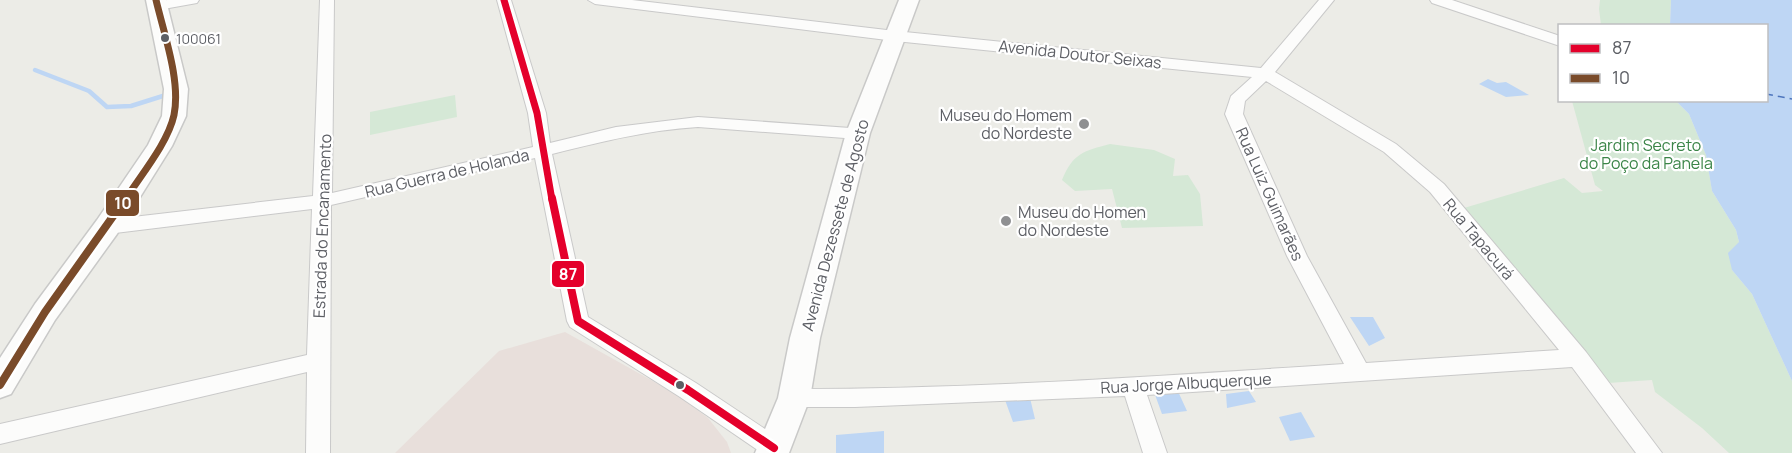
<svg xmlns="http://www.w3.org/2000/svg" width="1792" height="453" viewBox="0 0 1792 453" font-family="Manrope,sans-serif">
	<style>
		.medical { fill: #e8dfdb }
		.green { fill: #d5e8d6 }
		.water { fill: #bed6f4 }
		.lines { fill: none; stroke-linecap: round; stroke-linejoin: round }
		.stream { stroke: #bed6f4; stroke-width: 4.5 }
		.ferry { stroke: #4d75bd; stroke-width: 1.5; stroke-dasharray: 7 5; stroke-linecap: butt }
		.street-casing { stroke: #c9c9c9; stroke-width: 2 }
		.secondary-casing { stroke: #c9c9c8; stroke-width: 3 }
		.street { fill: #fcfcfb; fill-rule: evenodd }
		.secondary { fill: #fcfcfb; fill-rule: evenodd }
		.bus-1-far1-casing { stroke: #fff; stroke-width: 10 }
		.bus-1-casing { stroke: #fff; stroke-width: 13 }
		.bus-2-far1-casing { stroke: #fff; stroke-width: 10 }
		.bus-2-casing { stroke: #fff; stroke-width: 13 }
		.bus-1-far1 { stroke: #e4002b; stroke-width: 7 }
		.bus-1 { stroke: #e4002b; stroke-width: 8 }
		.bus-2-far1 { stroke: #7a4b2a; stroke-width: 7 }
		.bus-2 { stroke: #7a4b2a; stroke-width: 8 }
		.bus-dot { fill: #5d5f65; stroke: #fff; stroke-width: 2 }
		.poi-dot { fill: #8f9092; stroke: #fff; stroke-width: 2 }
		.labels { text-anchor: middle; dominant-baseline: central; stroke-width: 4.5; stroke-linejoin: round; paint-order: stroke }
		.bus-label { font-size: 14px; fill: #5d5f65; stroke: #fff; text-anchor: start }
		.street-label { font-size: 16px; fill: #5d5f65; stroke: #fff }
		.poi-label { font-size: 16px; fill: #5d5f65; stroke: #fff; text-anchor: end }
		.park-label { font-size: 16px; fill: #3b8548; stroke: #fff }
		.line-badge { stroke: #fff; stroke-width: 2 }
		.badge-label { font-size: 16px; text-anchor: middle; font-weight: bold; fill: #fff }
	</style>
	<rect width="100%" height="100%" fill="#ecece7"/>
	<path class="medical" d="M565,332L676,394L708,418L727,442L731,453H395L499,351Z"/>
	<path class="green" d="M1600,0H1671L1670,25H1601L1599,9Z
		M455,95L457,117L370,135V112Z
		M1572,101H1676L1689,114L1706,155L1712,191L1736,230L1739,242L1732,270L1752,294L1792,381V453H1729L1702,428L1655,392L1652,380L1608,383L1464,208L1564,178L1582,193L1603,191L1595,185Z
		M1110,144L1154,150L1175,159L1173,176L1188,175L1200,194L1203,226L1122,228L1112,189L1075,191L1062,180C1073,153 1084,151 1110,144Z"/>
	<path class="water" d="M1671,0H1792V381L1752,294L1732,270L1728,253L1739,242L1736,230L1712,191L1706,155L1689,114L1676,101L1766,100V26L1670,25Z
		M1488,79L1497,83L1506,82L1529,95L1506,97L1479,84Z
		M1350,317H1373L1385,338L1369,346Z
		M1176,387L1187,411L1162,414L1154,392Z
		M1249,391L1256,402L1227,408L1226,394Z
		M1030,398L1035,419L1013,422L1005,400Z
		M1301,412L1315,437L1290,441L1279,417Z
		M884,431V453H836V435Z"/>
	<g class="lines">
		<path class="stream" d="M35,70L89,91L107,107L131,106L166,95"/>
		<path class="ferry" d="M1766,94L1792,99"/>
		<g class="street-casing">
			<path id="street" d="M167,0H199L197,3L158,10L151,6L153,3Z
				M320,0H334L332,193L533,147L528,113L497,0H511L546,113L550,143L616,127L698,117L864,129L867,133L864,137L858,139L698,127C648,130 600,142 552,154L588,317L696,383L783,441L786,448L784,453H762L680,397L570,327L567,321L535,158L331,205L330,453H306L307,372L0,444V424L307,355L312,209L107,234L100,232L97,227L100,222L107,220L313,196Z
				M588,0H632L895,31L1261,68L1319,0H1334L1275,72L1396,144L1444,184L1586,352L1662,453H1636L1572,367L1147,395L1167,453H1143L1125,396L855,407H794L786,405L782,398L786,391L794,389C977,389 1161,376 1344,364L1287,256L1225,114L1231,96L1252,77L895,41L595,4ZM1266,81L1384,152L1430,192L1559,350L1366,363L1307,256L1243,114L1245,101Z
				M1430,0H1452L1560,36V46L1432,3Z"/>
		</g>
		<g class="secondary-casing">
			<path id="secondary" d="M146,0H166L188,89L186,116L172,146L117,234L55,320L11,394L0,398V358L35,304L97,220L148,145L162,116L164,89Z
				M899,0H919L870,133L820,338L810,398L789,453H755L778,398L790,338L846,133Z"/>
		</g>
		<use href="#street" class="street"/>
		<use href="#secondary" class="secondary"/>
		<g class="bus-1-far1-casing">
			<path id="bus-1-far1" d="M504,0L537,113L552,200"/>
		</g>
		<g class="bus-1-casing">
			<path id="bus-1" d="M552,198L578,321L688,390L774,448"/>
		</g>
		<g class="bus-2-far1-casing">
			<path id="bus-2-far1" d="M125,200C140,176 168,143 174,115C181,81 164,34 156,0"/>
		</g>
		<g class="bus-2-casing">
			<path id="bus-2" d="M0,385L45,312L126,198"/>
		</g>
		<use href="#bus-1-far1" class="bus-1-far1"/>
		<use href="#bus-1" class="bus-1"/>
		<use href="#bus-2-far1" class="bus-2-far1"/>
		<use href="#bus-2" class="bus-2"/>
	</g>
	<g class="bus-dot">
		<circle cx="165" cy="38" r="5"/>
		<circle cx="680" cy="385" r="5"/>
	</g>
	<g class="poi-dot">
		<circle cx="1084" cy="124" r="6"/>
		<circle cx="1006" cy="221" r="6"/>
	</g>
	<g class="labels">
		<g class="bus-label">
			<text x="176" y="38">100061</text>
		</g>
		<g class="street-label">
			<text transform="translate(1080 54) rotate(6)">Avenida Doutor Seixas</text>
			<text transform="translate(447 173) rotate(-13)">Rua Guerra de Holanda</text>
			<text transform="translate(1270 194) rotate(66)">Rua Luiz Guimarães</text>
			<text transform="translate(835 225) rotate(-75)">Avenida Dezessete de Agosto</text>
			<text transform="translate(322 226) rotate(-88)">Estrada do Encanamento</text>
			<text transform="translate(1479 239) rotate(50)">Rua Tapacurá</text>
			<text transform="translate(1186 383) rotate(-3)">Rua Jorge Albuquerque</text>
		</g>
		<g class="poi-label">
			<text x="1072" y="115">Museu do Homem<tspan x="1072" dy="18">do Nordeste</tspan></text>
			<text x="1018" y="212" text-anchor="start">Museu do Homen<tspan x="1018" dy="18">do Nordeste</tspan></text>
		</g>
		<g class="park-label">
			<text x="1646" y="145">Jardim Secreto<tspan x="1646" dy="18">do Poço da Panela</tspan></text>
		</g>
	</g>
	<g class="line-badge">
		<rect x="105" y="189" width="35" height="28" rx="6" fill="#7a4b2a"/>
		<rect x="551" y="260" width="34" height="28" rx="6" fill="#e4002b"/>
	</g>
	<g class="badge-label">
		<text x="123" y="209">10</text>
		<text x="568" y="280">87</text>
	</g>
	<rect x="1558" y="24" width="210" height="78" fill="#ffffff" stroke="#bebfc1" stroke-width="1.5"/>
	<rect x="1570" y="44" width="30" height="9" fill="#e4002b" stroke="#bebfc1" stroke-width="1.5"/>
	<text x="1612" y="54" font-size="18" fill="#5d5f65">87</text>
	<rect x="1570" y="74" width="30" height="9" fill="#7a4b2a" stroke="#bebfc1" stroke-width="1.5"/>
	<text x="1612" y="84" font-size="18" fill="#5d5f65">10</text>
</svg>
